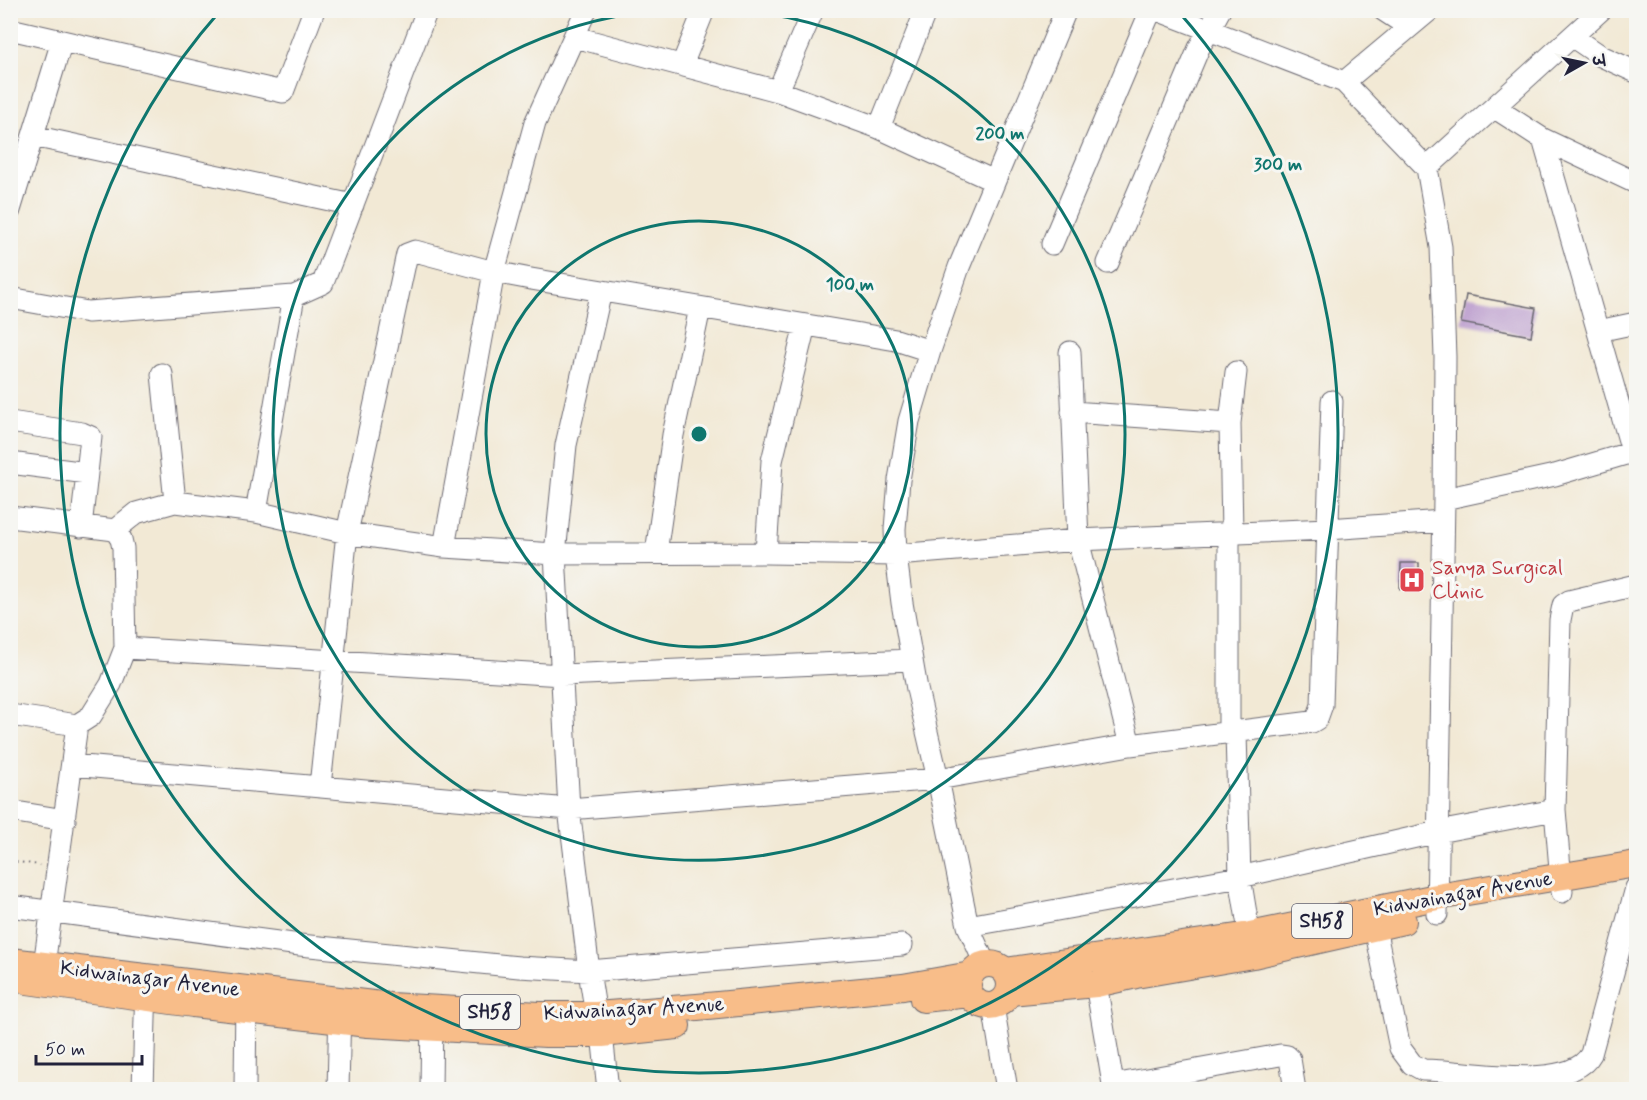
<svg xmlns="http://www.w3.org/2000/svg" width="1647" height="1100" viewBox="0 0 1647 1100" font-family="Mynerve,'Playpen Sans Deva',sans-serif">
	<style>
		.building { fill: #c2a7d2 }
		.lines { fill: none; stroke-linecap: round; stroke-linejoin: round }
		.minor-casing { stroke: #6b6871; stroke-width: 23 }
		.major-casing { stroke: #6b6871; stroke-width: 28 }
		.path { stroke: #6b6871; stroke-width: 2; stroke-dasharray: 1.5 4.5; stroke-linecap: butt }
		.minor { stroke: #fff; stroke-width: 21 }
		.major { stroke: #f8bd89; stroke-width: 26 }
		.ring { fill: none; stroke: #0f766e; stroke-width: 3 }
		.labels { text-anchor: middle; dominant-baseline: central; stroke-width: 6; stroke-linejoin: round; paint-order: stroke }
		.shield { fill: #f6f6f2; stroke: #626272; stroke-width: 1.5 }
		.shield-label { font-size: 20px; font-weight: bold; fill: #22223b }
		.health-label { font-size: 21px; fill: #be3a42; stroke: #f6f6f2; text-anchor: start }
		.street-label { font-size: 21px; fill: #22223b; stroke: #f6f6f2 }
		.centre { fill: #0f766e; stroke: #f6f6f2; stroke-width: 3 }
		.ring-label { font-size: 18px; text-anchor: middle; font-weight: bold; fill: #0f766e; stroke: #f6f6f2; stroke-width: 6; stroke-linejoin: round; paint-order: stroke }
	</style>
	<rect width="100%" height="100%" fill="#f6f6f2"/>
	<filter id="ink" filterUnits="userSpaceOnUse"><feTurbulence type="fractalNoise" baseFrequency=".0167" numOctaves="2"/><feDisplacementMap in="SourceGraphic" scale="12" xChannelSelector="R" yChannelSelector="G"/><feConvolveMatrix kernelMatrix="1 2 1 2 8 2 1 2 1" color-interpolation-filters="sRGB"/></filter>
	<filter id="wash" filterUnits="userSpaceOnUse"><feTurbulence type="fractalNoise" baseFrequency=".008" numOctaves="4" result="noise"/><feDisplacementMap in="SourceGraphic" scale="24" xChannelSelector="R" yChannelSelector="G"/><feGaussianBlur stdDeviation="1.35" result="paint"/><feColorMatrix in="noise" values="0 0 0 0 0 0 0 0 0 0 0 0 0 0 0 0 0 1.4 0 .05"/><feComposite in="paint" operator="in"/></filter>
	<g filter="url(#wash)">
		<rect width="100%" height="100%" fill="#f2e9d5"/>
		<g id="blocks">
			<path class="building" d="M1466,295L1536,308L1531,336L1461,323Z
				M1401,563H1419V589H1400Z"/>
		</g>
	</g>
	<g filter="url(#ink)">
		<use href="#blocks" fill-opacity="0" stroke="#6b6871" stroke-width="1.5"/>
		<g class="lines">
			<g class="minor-casing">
				<path id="minor" d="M1157,10L1344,82L1427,168L1441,247L1445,357L1444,499L1437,914
					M1383,10L1409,27
					M10,29L283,92L314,10
					M575,37L778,91L879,128L994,181
					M1573,37L1601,56L1636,72
					M682,65L704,10
					M1344,82L1430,10
					M778,91L813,10
					M1495,108L1543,139L1636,183
					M879,128L926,10
					M33,136L353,205
					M1543,139L1632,451
					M1427,168L1601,10
					M10,210L62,41
					M1052,244L1151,10
					M1108,263L1199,48L1220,10
					M601,291L566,445L555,554L569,809L589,971L596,1015L602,1034L608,1090
					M294,296L256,512L347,533L444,547L555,554L766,553L896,555L1078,540L1328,529L1443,521
					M10,298L88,312L294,296L323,283L427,10
					M1598,331L1636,323
					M1070,352L1078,540L1130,745
					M162,374L175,502L256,512
					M1072,412L1230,423
					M10,422L82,433L91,437L81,527
					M10,463L87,473
					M1444,499L1555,475L1636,451
					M10,517L115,530L136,513L175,502
					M1232,533L1230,423L1236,372
					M1229,534V734
					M444,547L494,272L535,123L586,10
					M656,553L673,435L700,308
					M766,553L772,461L805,325
					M125,648L562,675L911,660
					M10,715L77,725L91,716L111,684L125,648L123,548L121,539L115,530
					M1236,733L1240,877L1252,950
					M72,765L569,809L938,779L1130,745L1312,722L1317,719L1322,705L1332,401
					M320,786L347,533L407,254L415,251L494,272L531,279L896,340L930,351
					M10,811L65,820
					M1562,892L1555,810L1560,620L1563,605L1569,601L1636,585
					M10,906L300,945L519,967L589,971L902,945
					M968,926L1240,877L1438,832L1555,810
					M1375,928L1400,1048L1412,1064L1423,1070C1461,1069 1569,1094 1591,1054L1636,888
					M985,964L968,926L938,779L917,689L902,603L896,555L895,529L899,480L909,421L930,351L959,267L1066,10
					M42,980L77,725
					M1096,984L1114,1090
					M993,1006L1007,1090
					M1113,1085L1280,1055L1287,1056L1290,1059L1295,1090
					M143,1090L146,982
					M245,1090L246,994
					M338,1090L340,1006
					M431,1090L432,1012"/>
			</g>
			<g class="major-casing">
				<path id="major" d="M10,961L390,1006L540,1015H596L697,1007L903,987L971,975
					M968 985a21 21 0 1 1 42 0a21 21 0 1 1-42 0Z
					M1005,971L1250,935L1437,897L1636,864
					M27,981L193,1004L368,1024L546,1034H602L677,1026
					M1010,992L1096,984L1136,975L1253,955L1403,921
					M923,999L970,994"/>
			</g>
			<path class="path" d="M10,861L40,865"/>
			<use href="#minor" class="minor"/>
			<use href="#major" class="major"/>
		</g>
	</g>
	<g class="ring">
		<circle cx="699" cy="434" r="213"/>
		<path d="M747 11A426 426 0 1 1 651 11"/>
		<path d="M1178 11A639 639 0 1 1 220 11"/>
	</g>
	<defs>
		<g id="hospital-square" transform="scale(1.35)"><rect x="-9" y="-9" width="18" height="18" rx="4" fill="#e0444e" stroke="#f6f6f2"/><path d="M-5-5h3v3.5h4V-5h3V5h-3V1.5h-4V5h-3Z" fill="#fff"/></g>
	</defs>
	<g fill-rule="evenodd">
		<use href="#hospital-square" x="1412" y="580"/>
	</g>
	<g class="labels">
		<g class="shield">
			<rect x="1292" y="904" width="60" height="34" rx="4.5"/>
			<rect x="460" y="995" width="60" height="34" rx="4.5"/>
		</g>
		<g class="shield-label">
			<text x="1322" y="921">SH58</text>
			<text x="490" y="1012">SH58</text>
		</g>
		<g class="health-label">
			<text x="1432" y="568">Sanya Surgical<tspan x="1432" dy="24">Clinic</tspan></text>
		</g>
		<g class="street-label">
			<text transform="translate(1463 894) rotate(-10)">Kidwainagar Avenue</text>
			<text transform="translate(150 979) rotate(7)">Kidwainagar Avenue</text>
			<text transform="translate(634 1009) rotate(-3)">Kidwainagar Avenue</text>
		</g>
	</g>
	<circle cx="699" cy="434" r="9" class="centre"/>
	<g class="ring-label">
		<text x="1000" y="139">200 m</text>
		<text x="1278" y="170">300 m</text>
		<text x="850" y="290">100 m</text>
	</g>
	<rect width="1647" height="1100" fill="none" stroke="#f6f6f2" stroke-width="36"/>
	<g transform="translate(1584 63) rotate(81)" stroke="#f6f6f2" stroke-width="4.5" paint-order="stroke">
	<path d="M0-4.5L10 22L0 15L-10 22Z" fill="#22223b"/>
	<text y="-9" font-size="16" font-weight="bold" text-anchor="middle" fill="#22223b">उ</text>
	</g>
	<path d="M36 1055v9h106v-9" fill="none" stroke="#22223b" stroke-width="3"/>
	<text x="45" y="1055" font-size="18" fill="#22223b" stroke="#f6f6f2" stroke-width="4.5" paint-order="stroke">50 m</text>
</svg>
